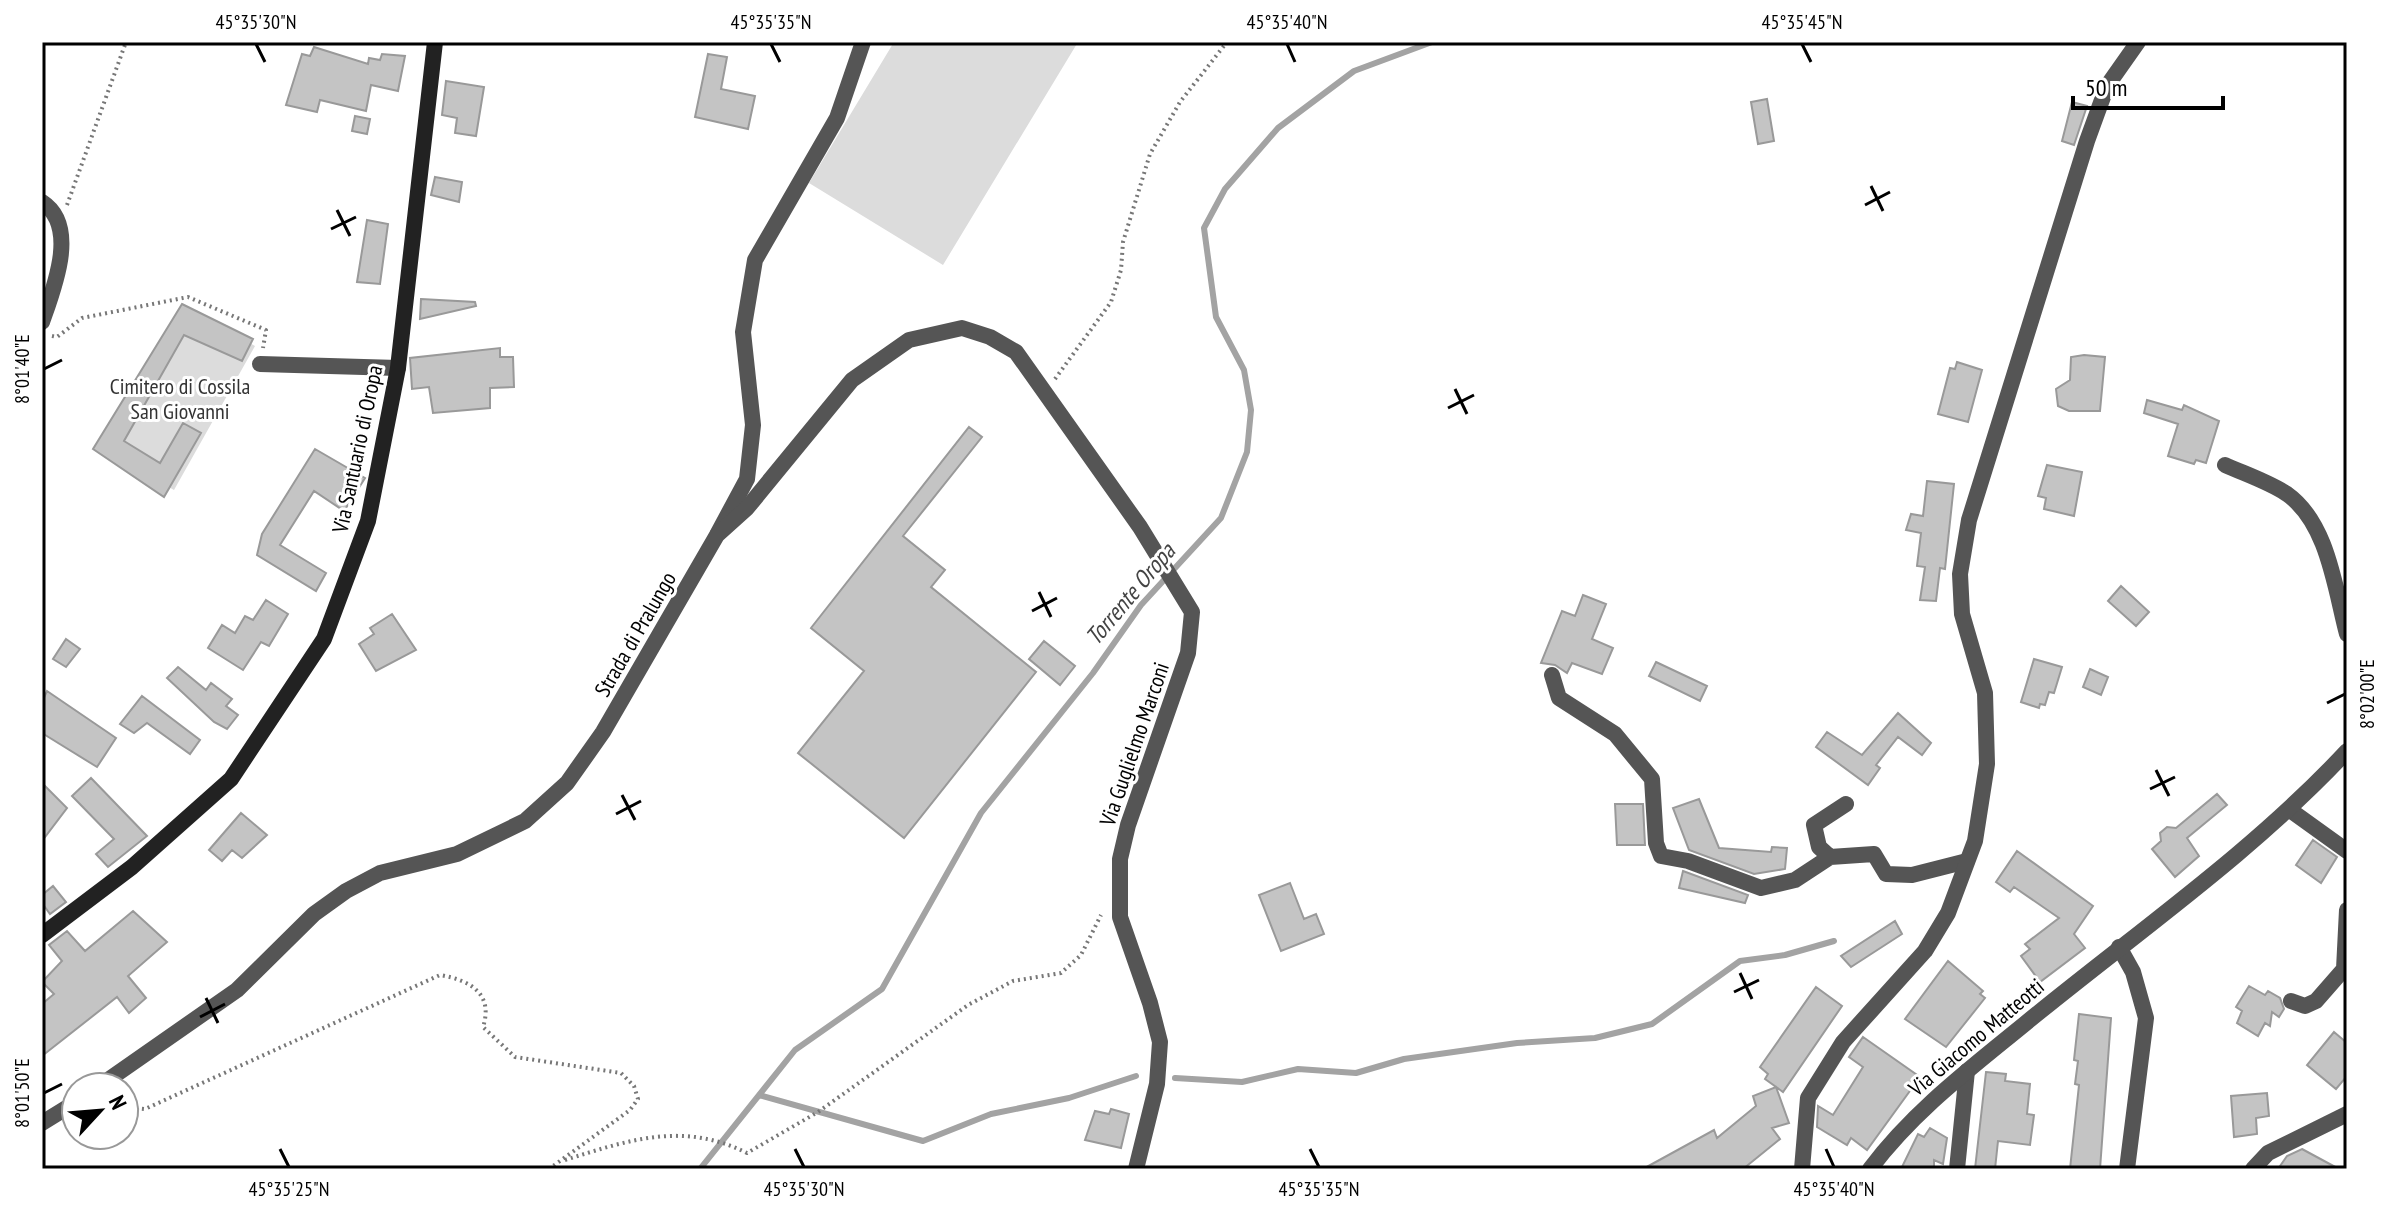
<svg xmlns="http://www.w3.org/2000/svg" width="2389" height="1211" viewBox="0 0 2389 1211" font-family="'PT Sans Narrow',sans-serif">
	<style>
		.green { fill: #dcdcdc }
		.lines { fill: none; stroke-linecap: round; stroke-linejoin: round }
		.stream { stroke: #a3a3a3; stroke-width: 6 }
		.building { fill: #c4c4c4; stroke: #999; stroke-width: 2 }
		.path { stroke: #777; stroke-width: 4; stroke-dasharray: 2 4; stroke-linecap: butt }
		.minor { stroke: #555; stroke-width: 16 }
		.tertiary { stroke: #555; stroke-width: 16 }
		.secondary { stroke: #222; stroke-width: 16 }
		.ticks { fill: none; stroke: #000; stroke-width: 3 }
		.labels { text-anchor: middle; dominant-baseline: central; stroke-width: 6; stroke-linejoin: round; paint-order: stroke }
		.park-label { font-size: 22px; fill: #333; stroke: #fff }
		.street-label { font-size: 22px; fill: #000; stroke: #fff }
		.water-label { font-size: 24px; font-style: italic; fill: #444; stroke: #fff }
		.neatline { fill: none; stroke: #000; stroke-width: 3 }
		.ticks-label { font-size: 20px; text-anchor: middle; fill: #000 }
	</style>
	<rect width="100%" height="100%" fill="#fff"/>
	<path class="green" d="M894,42H1078L943,265L809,183Z
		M185,307L255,346L174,490L104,451Z"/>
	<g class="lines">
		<path class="stream" d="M1175,1078L1242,1082L1298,1069L1356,1073L1404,1059L1517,1043L1595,1038L1652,1024L1740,961L1785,955L1834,941
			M759,1095L923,1141L991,1114L1069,1098L1136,1076
			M700,1169L795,1050L882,989L981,813L1093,673L1141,605L1221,518L1247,452L1251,410L1244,370L1216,317L1204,228L1225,189L1278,128L1354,71L1432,42"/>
	</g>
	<path class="building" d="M314,47L368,64L369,58L380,60L382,54L405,56L398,91L371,85L366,111L320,100L317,112L286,105L302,54L310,56Z
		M708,54L727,57L721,89L755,96L748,129L695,117Z
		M446,81L484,87L476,136L455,133L457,118L442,115Z
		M1767,99L1774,141L1758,144L1751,102Z
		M2072,102L2087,106L2074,145L2062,141Z
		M355,116L370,119L367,134L352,131Z
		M435,177L462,182L459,202L431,195Z
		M367,220L388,224L380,284L357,282Z
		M421,299L475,302L476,306L420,319Z
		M182,304L253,339L242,361L184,335L124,441L160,463L183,423L201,433L164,497L93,449Z
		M500,348V357H513L514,387L490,388V408L433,413L429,387L412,389L410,358Z
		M2084,355L2105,357L2100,411H2069L2058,406L2056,389L2070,380L2071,357Z
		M1957,362L1982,370L1968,422L1938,414L1950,368L1955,369Z
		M2147,400L2182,410L2184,405L2219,421L2206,463L2196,460L2194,464L2168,456L2178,424L2144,413Z
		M969,427L982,437L903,536L945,570L931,587L1036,672L904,838L798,753L864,671L811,628Z
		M315,449L365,478L344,511L314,491L280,545L326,573L316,591L257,555L262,534Z
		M2047,465L2082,472L2074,516L2044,509L2046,498L2038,496Z
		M1927,481L1954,484L1945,569L1940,568L1936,601L1920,600L1925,567L1917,566L1921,533L1906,530L1911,514L1923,516Z
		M2121,586L2149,612L2136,626L2108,601Z
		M1583,595L1606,604L1592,639L1613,648L1602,674L1572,663L1567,673L1555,665L1541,663L1562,611L1575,616Z
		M266,600L288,614L269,646L261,642L243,670L208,648L222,625L235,633L245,616L253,620Z
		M392,614L416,650L376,671L359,644L374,634L370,628Z
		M66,639L80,649L66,667L53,659Z
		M1044,641L1075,666L1060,685L1029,659Z
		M2034,659L2062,667L2054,693L2049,692L2045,705L2040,704L2039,708L2021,702Z
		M1656,662L1707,686L1700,701L1649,676Z
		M178,667L206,690L211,683L232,699L226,706L238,715L227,729L214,722L167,678Z
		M2090,669L2108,677L2101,695L2083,687Z
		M47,691L116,738L97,767L42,733V702Z
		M142,696L200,740L190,754L147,723L134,733L120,724Z
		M1898,713L1931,743L1922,755L1898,737L1876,765L1880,768L1868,785L1816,747L1827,732L1862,755Z
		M91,778L147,836L108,867L96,854L114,839L72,796Z
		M42,783L67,808L42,841Z
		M2217,794L2227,805L2187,838L2199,856L2175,877L2152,849L2161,841L2160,833L2167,827L2176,828Z
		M1699,799L1719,848L1771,852L1772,847L1787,848L1785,869L1754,874L1689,850L1673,808Z
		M1615,804H1643L1645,845H1617Z
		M241,813L267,835L242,858L232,850L222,861L209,850Z
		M2313,840L2337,857L2321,883L2296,865Z
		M2017,851L2093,906L2074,934L2085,948L2040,982L2021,956L2030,949L2025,944L2059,918L2014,887L2010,892L1996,882Z
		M1683,871L1748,895L1745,903L1679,888Z
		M1290,883L1304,919L1316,914L1324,934L1281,951L1259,895Z
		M53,886L66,902L50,914L42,903V895Z
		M133,911L167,942L128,976L146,998L129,1013L117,997L42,1056V1004L54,994L42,982L62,961L49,945L67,931L85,951Z
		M1895,921L1902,934L1851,967L1841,956Z
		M1948,961L1983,991L1980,994L1985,998L1946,1047L1905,1019Z
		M2249,986L2265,995L2268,991L2280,998L2284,1009L2279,1017L2272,1012L2270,1026L2265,1023L2258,1036L2237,1023L2242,1011L2236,1007Z
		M1816,987L1842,1006L1783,1092L1765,1079L1768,1074L1760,1067Z
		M2079,1014L2111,1018L2100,1169H2070L2079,1085L2075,1084L2078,1061L2074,1060Z
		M2334,1032L2347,1043V1076L2336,1089L2307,1065Z
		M1863,1037L1920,1077L1867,1150L1851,1138L1847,1145L1817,1127L1818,1106L1833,1115L1863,1067L1849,1057Z
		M1986,1072L2006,1074L2005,1081L2030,1084L2027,1114L2034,1115L2030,1145L1998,1141L1995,1169H1975Z
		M1776,1087L1789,1123L1772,1128L1780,1139L1743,1169H1643L1714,1130L1717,1138L1756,1106L1753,1096Z
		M2267,1093L2269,1116L2256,1118L2257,1134L2234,1137L2231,1096Z
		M1111,1109L1129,1114L1121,1148L1085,1140L1095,1111L1109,1114Z
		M1930,1128L1947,1138L1943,1164L1934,1160V1169H1901L1918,1134L1924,1137Z
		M2302,1149L2339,1169H2278L2287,1156Z"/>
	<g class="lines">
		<path class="path" d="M67,205L126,42
			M52,336L57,337L82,318L188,297L266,330L263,348
			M1055,379L1111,302L1121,270L1123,242L1150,154L1180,102L1227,42
			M124,1107L145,1109L440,975C469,980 494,993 483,1027L515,1057L621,1073L634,1086L638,1099L630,1110L549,1169
			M565,1160C629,1140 683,1121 747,1153L818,1112L968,1005L1013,981L1061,973L1081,955L1101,915"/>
		<path class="minor" d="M260,364L398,368
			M2225,465C2245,474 2269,482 2287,494C2328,523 2335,589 2347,634
			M718,533L747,479L753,425L743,332L755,260L837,118L863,42
			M1552,675L1559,698L1615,734L1652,779L1656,843L1661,856L1688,861L1761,888L1795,880L1830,857
			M1846,804L1814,825L1819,847L1830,857L1874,854L1886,874L1912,875L1967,861
			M2290,810L2347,851
			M2119,947L2133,972L2146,1018L2127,1169
			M2291,1001L2305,1006L2316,1001L2344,969L2347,910
			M1957,1169L1967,1071
			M2253,1169L2268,1153L2347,1114"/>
		<path class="tertiary" d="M42,202C79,226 54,288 42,322
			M98,1087L237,990L314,914L346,891L380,873L457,854L525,821L567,783L603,732L717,535L747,508L852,380L909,340L962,328L990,337L1016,352L1140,527L1192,612L1188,653L1128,825L1120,859V917L1150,1003L1160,1042L1157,1084L1136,1169
			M42,1123L76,1102
			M1802,1169L1808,1098L1843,1042L1925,951L1948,913L1975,841L1987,764L1985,693L1962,614L1960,574L1969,520L2087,141L2107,86L2138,42
			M1870,1169C1912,1113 1967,1071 2021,1027C2130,937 2250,855 2347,751"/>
		<path class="secondary" d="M42,935L132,867L231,779L324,639L368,521L398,368L435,42"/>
	</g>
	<path class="ticks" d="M256,44L265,62M771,44L780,62M1287,44L1295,62M1802,44L1811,62M1871,186L1883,211M1865,205L1890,192M337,210L350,236M331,229L356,217M44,369L62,360M1455,389L1467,414M1448,408L1474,395M1039,592L1051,617M1032,611L1057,598M2327,703L2345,694M2156,770L2169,796M2150,789L2175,777M622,795L635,820M616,814L641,801M1740,973L1752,999M1734,992L1759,980M206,998L218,1023M200,1017L225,1004M44,1093L62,1084M280,1149L289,1167M795,1149L804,1167M1310,1149L1319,1167M1826,1149L1834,1167"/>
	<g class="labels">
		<g class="park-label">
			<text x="180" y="386">Cimitero di Cossila<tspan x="180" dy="25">San Giovanni</tspan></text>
		</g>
		<g class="street-label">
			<text transform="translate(357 449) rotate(-78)">Via Santuario di Oropa</text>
			<text transform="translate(635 634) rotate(-60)">Strada di Pralungo</text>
			<text transform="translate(1134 744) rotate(-71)">Via Guglielmo Marconi</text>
			<text transform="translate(1976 1037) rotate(-40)">Via Giacomo Matteotti</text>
		</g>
		<g class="water-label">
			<text transform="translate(1130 594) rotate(-50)">Torrente Oropa</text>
		</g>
	</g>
	<rect width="2389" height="1211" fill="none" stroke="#ffffff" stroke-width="88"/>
	<g transform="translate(100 1111) rotate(64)"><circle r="38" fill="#ffffff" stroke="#999999" stroke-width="2"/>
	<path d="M0-6L14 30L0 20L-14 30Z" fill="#000000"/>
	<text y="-12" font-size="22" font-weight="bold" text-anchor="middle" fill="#000000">N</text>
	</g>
	<path d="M2073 96v12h150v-12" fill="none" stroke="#000000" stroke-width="4"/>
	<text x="2085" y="96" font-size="24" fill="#000000" stroke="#ffffff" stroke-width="6" paint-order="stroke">50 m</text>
	<rect x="44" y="44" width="2301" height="1123" class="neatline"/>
	<g class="ticks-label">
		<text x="256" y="29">45°35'30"N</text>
		<text x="771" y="29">45°35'35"N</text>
		<text x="1287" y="29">45°35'40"N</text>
		<text x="1802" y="29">45°35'45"N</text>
		<text transform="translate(22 369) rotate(-90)" y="7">8°01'40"E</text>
		<text transform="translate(2367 694) rotate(-90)" y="7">8°02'00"E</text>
		<text transform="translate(22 1093) rotate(-90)" y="7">8°01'50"E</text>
		<text x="289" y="1196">45°35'25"N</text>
		<text x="804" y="1196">45°35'30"N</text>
		<text x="1319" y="1196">45°35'35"N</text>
		<text x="1834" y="1196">45°35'40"N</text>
	</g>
</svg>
